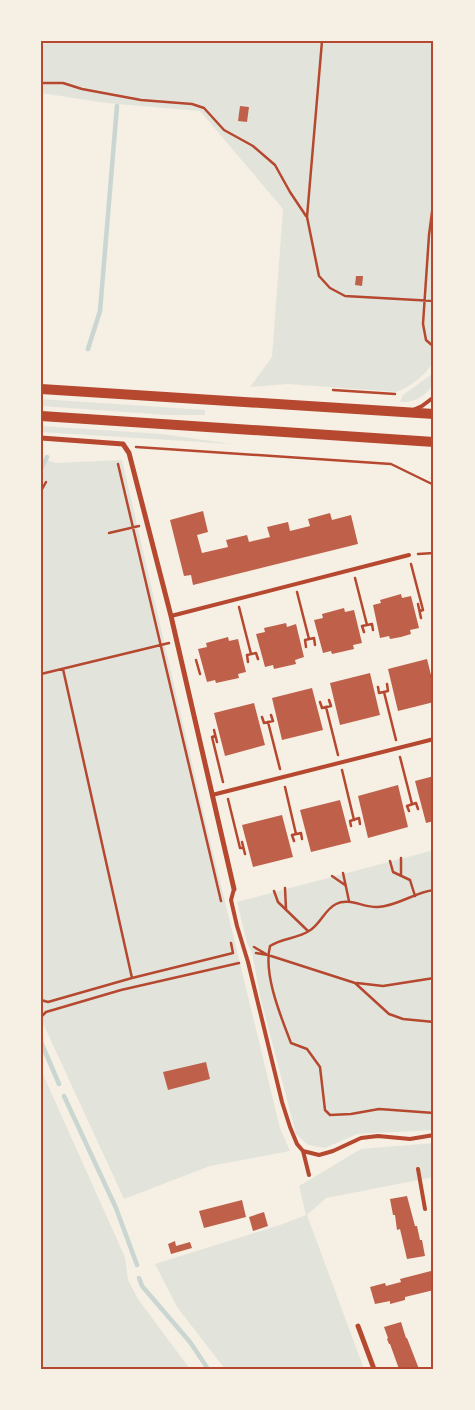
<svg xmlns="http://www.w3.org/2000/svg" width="475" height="1410" viewBox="0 0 475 1410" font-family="Overpass,sans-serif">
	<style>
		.green { fill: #e2e4dc }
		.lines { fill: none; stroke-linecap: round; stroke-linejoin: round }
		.stream { stroke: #c9d6d2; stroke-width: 4.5 }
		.building { fill: #bf614a }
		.path { stroke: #b5482f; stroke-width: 2.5 }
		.service { stroke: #b5482f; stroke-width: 4 }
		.minor { stroke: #b5482f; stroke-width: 5 }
		.secondary { stroke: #b5482f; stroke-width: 10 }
		.neatline { fill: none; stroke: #b5482f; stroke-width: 2 }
	</style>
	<rect width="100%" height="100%" fill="#f6efe4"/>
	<path class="green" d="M41,41H434V358C431,372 409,388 396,392L288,384L250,387L272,357L283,209L200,111L106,103L41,93Z
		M432,374H434C434,392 418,403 400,402L403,395Z
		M41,399L205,410V415H166L41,406Z
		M41,426L162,434L232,444L41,432Z
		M41,458L56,463L122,460L208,832L280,1128L290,1151L210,1166L124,1199L41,1019Z
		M434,850V1130L357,1134L325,1148L308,1145L296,1134L260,996L252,953L247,943L237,902Z
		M41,1070L125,1257L128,1280L138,1299L190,1369H41Z
		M434,1143V1177L326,1198L307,1215L364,1369H225L177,1307L155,1264L280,1225L306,1215L299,1186L361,1149Z"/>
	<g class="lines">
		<path class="stream" d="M88,349L100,311L117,106
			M41,469L47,457
			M41,1042L59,1084
			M64,1096L116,1208L137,1265
			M139,1278L142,1286L190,1342L208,1369"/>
	</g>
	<path class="building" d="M240,106L249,107L247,122L238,121Z
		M356,276H363L362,286L355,285Z
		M203,511L208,532L197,535L202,553L228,547L226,540L247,535L249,542L270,537L267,527L288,522L290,531L310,526L308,519L330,513L332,520L351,515L358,544L193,585L191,575L184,576L170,520Z
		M401,594L402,598L411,596L419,628L410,630L411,634L401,637L390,639L389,636L380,638L373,605L381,603L380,600Z
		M344,608L345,612L354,610L362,643L353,645L354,649L332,654L331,651L323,653L314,620L323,618L322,614Z
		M286,623L287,627L296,624L304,657L295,660L296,664L274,669L273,665L265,667L256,634L265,632L264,628Z
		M228,637L229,641L238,639L246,672L238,674L239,678L216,683L215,680L207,682L198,649L207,647L206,643Z
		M427,659L434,687V702L398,711L388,669Z
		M370,673L380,715L340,725L330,683Z
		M312,688L323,730L282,740L272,698Z
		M254,703L265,745L225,756L214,713Z
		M434,776V821L426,823L415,781Z
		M398,785L408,827L368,838L358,796Z
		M340,800L351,842L311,852L300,810Z
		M282,815L293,857L253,867L242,825Z
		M206,1062L210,1079L168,1090L163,1072Z
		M407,1196L415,1226H417L420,1240H422L425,1256L407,1259L400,1229L397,1230L395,1215H393L390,1199Z
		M242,1200L246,1217L204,1228L199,1211Z
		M264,1212L268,1226L253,1231L249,1217Z
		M175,1241L176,1246L190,1242L192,1248L171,1254L168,1244Z
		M431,1271L434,1290L405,1297V1300L390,1304V1301L375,1304L370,1287L385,1283L386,1286L401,1282L400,1279Z
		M401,1322L406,1338H407L419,1369H399L390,1344H389L387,1339L388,1338L384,1327Z"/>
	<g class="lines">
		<path class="path" d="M322,41L307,217L319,276L330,288L345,296L434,301
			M41,83H63L82,89L141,100L192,104L204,108L224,130L253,146L275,165L290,192L306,216
			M434,197L429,235L423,324L426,340L434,347
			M333,390L395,394
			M136,447L391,464L434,485
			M118,464L221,901
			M432,478L434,485
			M41,491L46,482
			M109,533L139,526
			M418,554L434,553
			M411,564L423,610L420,611
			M355,578L367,625
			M297,592L309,639
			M418,604L421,618
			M239,607L251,654
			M364,632L362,626L372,624L373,630
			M306,647L305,640L314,638L315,645
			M196,660L200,674
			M248,662L247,655L256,653L258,659
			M63,669L132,978
			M41,674L169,643
			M431,676L434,675
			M433,685H434
			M378,687L379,693L388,691L387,684
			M384,692L396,740
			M320,702L322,708L331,706L329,700
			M326,707L338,755
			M262,717L264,723L273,721L271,715
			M268,722L280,769
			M214,730L217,742
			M215,736L212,737L223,782
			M400,757L412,804
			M342,770L354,820
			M285,787L296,834
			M228,799L240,848H243
			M409,811L407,806L416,803L418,809
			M351,826L350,821L359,818L360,824
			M294,841L292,835L301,833L302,839
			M242,842L245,854
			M390,861L393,872L410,880L415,896
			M343,873L349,901
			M401,875V858
			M332,876L345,885
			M285,888L286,909
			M434,890C415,892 398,906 378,907C364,908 349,897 336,904C324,910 321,924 309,931C296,939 282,938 270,946C263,974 281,1017 291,1043L307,1049L320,1067L325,1110L330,1115L351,1114L379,1109L434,1113
			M274,891L278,902L308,931
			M231,943L233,953
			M254,947L266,954
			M256,953L268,955L355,983L389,1014L403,1019L434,1022
			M357,983L383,986L434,978
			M41,1000L48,1002L132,978L233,953
			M41,1017L46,1012L121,990L239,963"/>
		<path class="service" d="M413,410L422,406L434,397
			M171,616L409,555
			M212,795L434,739
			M234,889L231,900L237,926L248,962L282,1102L290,1127L297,1144L303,1151L309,1175
			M303,1151L319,1155L333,1151L361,1138L378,1136L410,1139L434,1135
			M418,1169L425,1209"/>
		<path class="minor" d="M41,438L123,444L129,453L171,616L234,889
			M358,1326L374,1369"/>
		<path class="secondary" d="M41,389L434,414
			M41,416L434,442"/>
	</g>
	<rect width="475" height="1410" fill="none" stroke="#f6efe4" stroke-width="85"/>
	<rect x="42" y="42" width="390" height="1326" class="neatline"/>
</svg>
